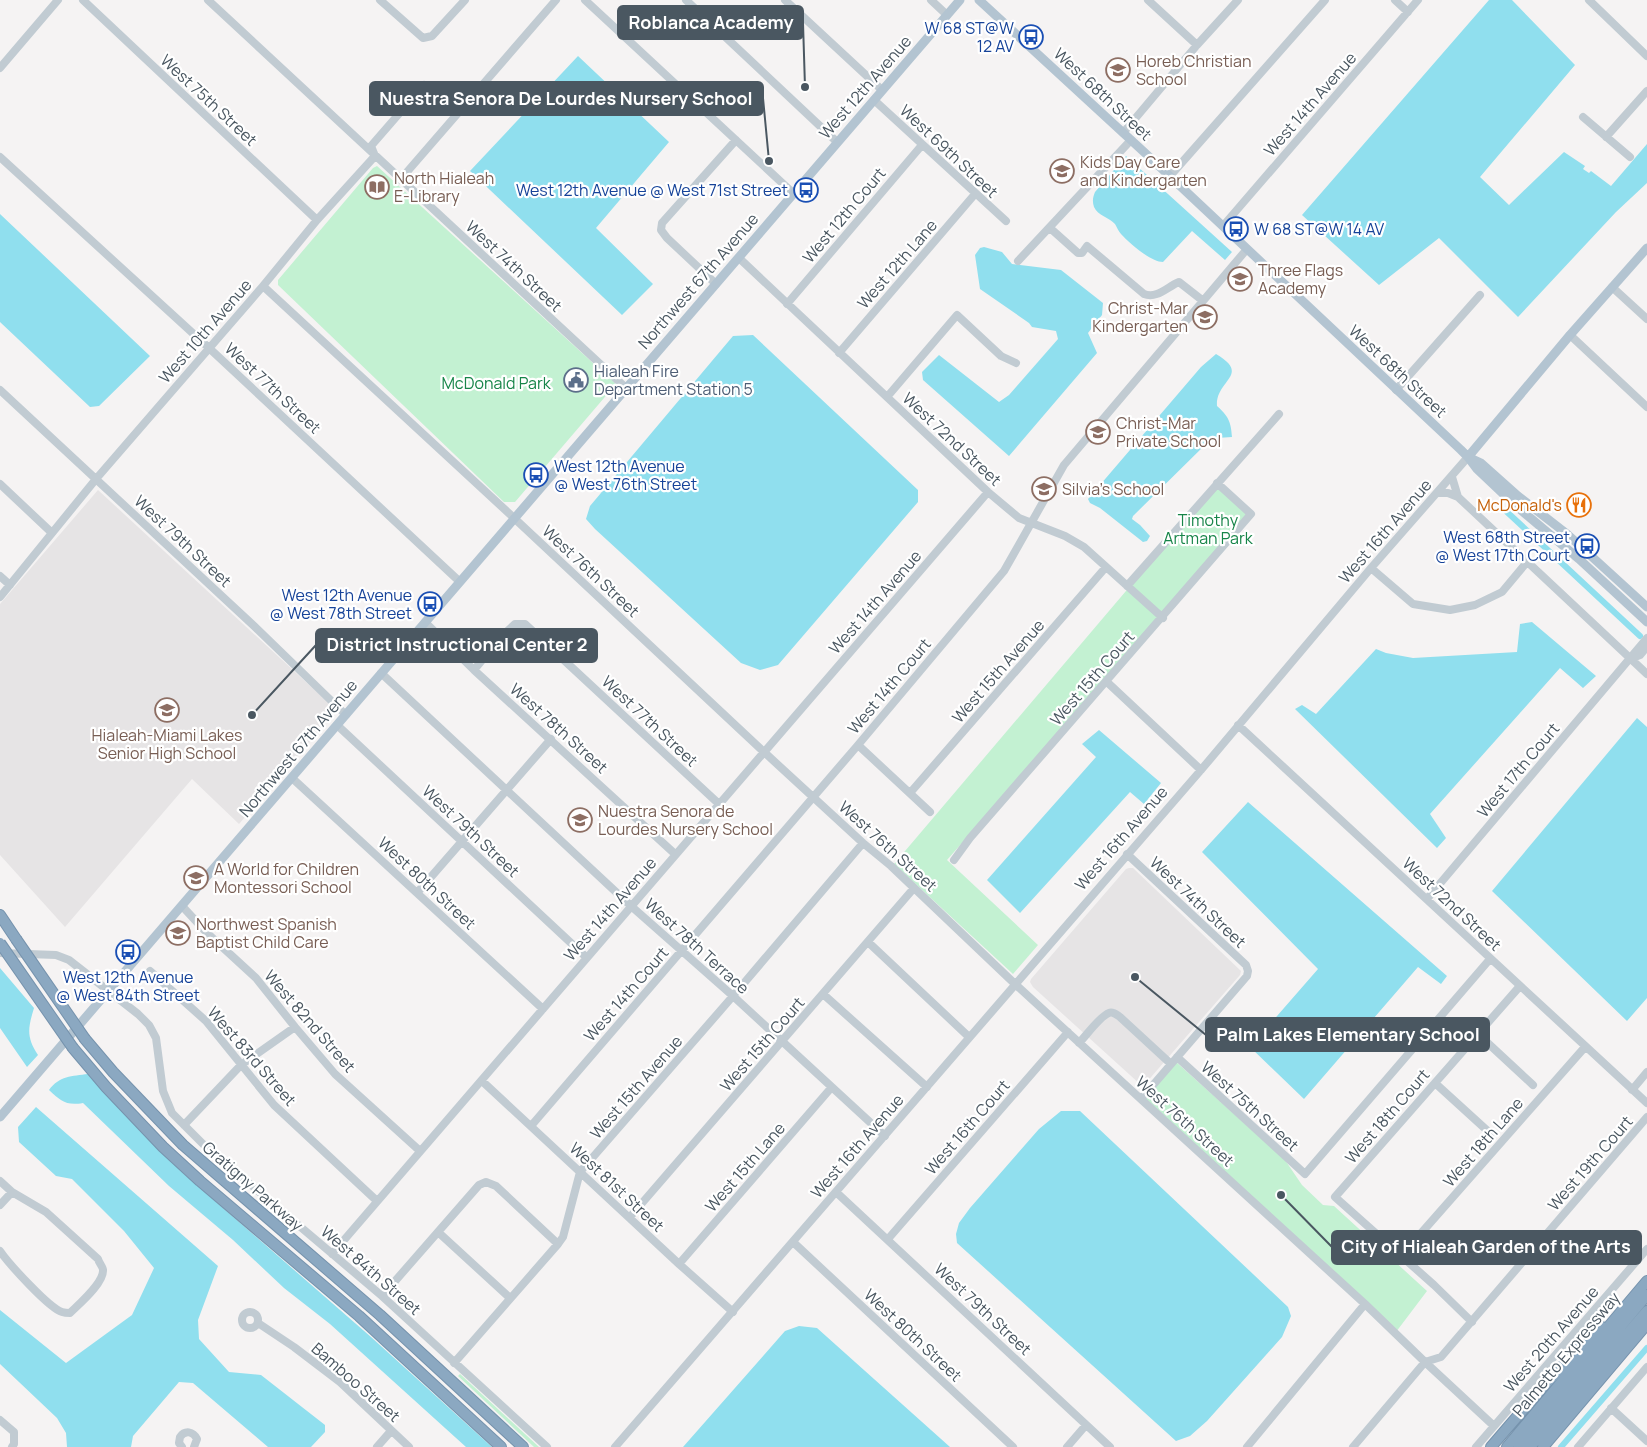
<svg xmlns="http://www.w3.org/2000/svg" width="1647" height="1447" viewBox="0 0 1647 1447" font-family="Manrope,sans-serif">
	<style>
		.education { fill: #e6e4e5 }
		.green { fill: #c3f1d2 }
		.water { fill: #90dfee }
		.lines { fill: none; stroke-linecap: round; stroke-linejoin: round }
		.canal { stroke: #90dfee; stroke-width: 6 }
		.highway-casing { stroke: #7693ad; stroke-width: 12 }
		.minor { stroke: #c1cbd2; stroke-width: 8 }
		.major { stroke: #b3c4d1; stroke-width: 9 }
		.highway { stroke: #8ba8c1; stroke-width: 10 }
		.highway-bridge-casing { stroke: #7693ad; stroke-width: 12; stroke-linecap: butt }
		.highway-bridge { stroke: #8ba8c1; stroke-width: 10 }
		.labels { text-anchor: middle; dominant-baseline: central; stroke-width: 4.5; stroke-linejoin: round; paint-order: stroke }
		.transit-label { font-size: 16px; fill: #164399; stroke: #fff; text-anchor: end }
		.education-label { font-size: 16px; fill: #785e54; stroke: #fff; text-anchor: start }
		.street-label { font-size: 16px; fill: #4a5761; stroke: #fff }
		.service-label { font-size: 16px; fill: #4e5e75; stroke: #fff; text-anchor: start }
		.park-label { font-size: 16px; fill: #178549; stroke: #fff }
		.food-label { font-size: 16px; fill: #c56008; stroke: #fff; text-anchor: end }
		.leader { fill: none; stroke: #4a5761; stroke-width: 2 }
		.callout-dot { fill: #4a5761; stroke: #fff; stroke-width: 2 }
		.callout { fill: #4a5761; stroke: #4a5761; stroke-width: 2 }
		.callout-label { font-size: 18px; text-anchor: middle; font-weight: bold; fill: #fff }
	</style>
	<rect width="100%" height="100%" fill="#f5f3f3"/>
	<path class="education" d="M98,490L333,707V715L239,824L192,779L65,927L0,855V604Z
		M1129,868H1133L1241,971L1240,975L1145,1084L1141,1085L1033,987L1030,982L1031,979L1126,869Z"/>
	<path class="green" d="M377,166L616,384L515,502H504L278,285V280L373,168Z
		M1216,485L1251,514L947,860L1038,945L1013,974L894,864Z
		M1175,1061L1285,1160L1302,1185L1323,1205L1334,1206L1427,1291L1396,1332L1142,1097Z
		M460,1374L539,1447H534L458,1376Z"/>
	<path class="water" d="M1489,0H1512L1575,65L1480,177L1509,205L1564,152L1585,166L1583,169L1589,173L1591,171L1611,186L1647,144V183L1616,212L1518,317L1439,238L1379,285L1302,215Z
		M578,56L669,142L596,228L653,284L622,315L470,171Z
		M1126,156L1232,252L1225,260L1192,231L1163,262C1151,262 1129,243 1121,234C1118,231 1117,227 1115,224C1109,217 1098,216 1094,207C1092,201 1093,197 1095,192Z
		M0,214L150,356L99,406L90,407L0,322Z
		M984,247L1002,252L1012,264L1061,270L1103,303L1102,315L1088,333L1097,353L1009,456L923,380L922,372L939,355L999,402L1009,395L1058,339L1056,331L1032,327L1029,323L980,289L975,255L980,248Z
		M753,335L918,490V502L778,665L760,670L741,663L595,529L586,519L590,506L733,336Z
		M1216,354C1252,375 1215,380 1217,406C1228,416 1231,421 1232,437L1217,438L1207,443L1133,516L1132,519L1140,525L1150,536L1147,541L1143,542L1100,508L1090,503L1088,499L1201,367Z
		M1532,622L1596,676L1583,688L1560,668L1430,814L1446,838L1437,848L1295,709L1302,705L1316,714L1376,649L1386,653L1413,658L1517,652L1520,624Z
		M1637,718L1647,727V998L1627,1021L1492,891Z
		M1099,730L1161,783L1144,804L1130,792L1020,913L987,880L1096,757L1082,744Z
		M1248,802L1447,976L1441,984L1418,967L1304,1099L1250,1047L1318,969L1202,852Z
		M0,968L34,1008C28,1028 26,1037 38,1055L27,1067L0,1028Z
		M88,1074L154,1145L184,1174L371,1337L492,1447H466L330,1324L284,1288L233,1240L169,1186L83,1103C66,1106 61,1101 49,1090C59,1076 72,1076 88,1074Z
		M36,1107L218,1266L198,1320L199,1339L229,1372L261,1375L325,1425V1432L311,1447H268L193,1383L179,1382L133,1436L131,1447H67L66,1433L57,1418L0,1364V1310L66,1363L132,1315L154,1268L124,1231L72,1179L56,1176L19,1142L18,1127Z
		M1061,1111H1080L1288,1307L1291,1316L1282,1337L1207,1421L1190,1436L1176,1441L957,1243L956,1234L959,1223L970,1208L1039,1129Z
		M799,1326L817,1328L950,1447H683L785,1331Z"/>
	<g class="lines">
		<path class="canal" d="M1507,512L1640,636
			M1561,1447L1647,1348"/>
		<g class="highway-casing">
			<path id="highway" d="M0,915L16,939
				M85,1039L113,1072L183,1145L380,1315L523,1447
				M73,1048L106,1087L163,1147L200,1181L359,1316L501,1447
				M1491,1447L1540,1390L1590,1337L1602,1327
				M1507,1447L1647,1281
				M1519,1447L1647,1295
				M1530,1447L1647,1311
				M1543,1447L1647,1324"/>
		</g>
		<path class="minor" d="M83,0L317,220
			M208,0L626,388
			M380,0L423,38L432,36L465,0
			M585,0L794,194
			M686,0L837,142
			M785,0L882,90
			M931,0L947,15
			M1148,0L1197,45
			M1395,0L1408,12
			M1589,0L1647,56
			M0,68L58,0
			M874,100L1006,221
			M1583,117L1630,157
			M1123,133L1197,45L1238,0
			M1606,137L1647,91
			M0,157L209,348L459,581
			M1170,176L1325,0
			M400,180L556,0
			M1223,226L1418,0
			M1050,228L1078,253H1082L1087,246L1144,294C1157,299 1167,287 1179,282L1202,300
			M739,258L988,492L1019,518L1065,536L1084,547L1163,618
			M1018,261L1131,140
			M716,284L667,238L661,230L662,223L736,140
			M263,286L514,518L764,752L863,843L891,866L1015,984L1365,1304L1425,1362L1494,1426
			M1612,287L1647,319
			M787,304L922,145
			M1570,335L1647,407
			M839,353L975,194
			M0,390L253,625L346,715
			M1396,390L1480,295
			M887,397L957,315L1001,356L1016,363
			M1452,477L1458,497
			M0,484L51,532
			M1438,493H1448L1458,497L1647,674
			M1371,568L1413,604L1450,610L1475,605L1502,592L1527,562
			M0,576L10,585
			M1127,586L1279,414
			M0,597L96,479L263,286L317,220L375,156L371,146L424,85
			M425,622L474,670L675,854
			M1630,659L1640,655L1647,647
			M474,670L502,636L515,624H525L719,804
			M381,673L631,906L733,996L885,1136
			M1107,682L1201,770
			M337,725L586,957
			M1238,725L1647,1103
			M858,745L930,812
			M292,778L543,1009
			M910,793L1106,567
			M1127,854L1246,965L1248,971L1247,976L1141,1099
			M954,860L970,838L1251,514L1217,483
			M417,893L551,739
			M1427,899L1647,638
			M182,906L207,933L256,978L295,1027L335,1074L420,1151
			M868,942L969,1037
			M0,953L56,955L69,960L138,1014L149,1025L156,1038L163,1091L172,1113L204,1145L382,1296L547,1447
			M150,971L206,1021L274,1105L377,1201
			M823,994L927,1087
			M1478,1034L1533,1085
			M1079,1043C1086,1036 1100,1016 1109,1013C1113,1011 1117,1015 1120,1017L1171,1064
			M1177,1057L1305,1174L1490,959
			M482,1081L679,1264L733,1312
			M1435,1083L1491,1134
			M1632,1090L1647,1072
			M184,1125L241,1065L295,1027
			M531,1126L858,745L1004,571L1064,465L1247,249
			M0,1181L12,1192L46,1212L98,1259C99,1263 103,1267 103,1270C104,1283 79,1304 70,1313C68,1313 65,1313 62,1312C49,1308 9,1264 0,1251
			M836,1192L1110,1447
			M0,1205L12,1192
			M630,1217L914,888
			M438,1232L510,1298
			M888,1239L1068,1032
			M793,1242L1013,1447
			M332,1254L988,492
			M1401,1256L1585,1047
			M679,1264L831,1088
			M382,1296L479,1185L486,1182L496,1186L558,1244
			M242 1320a8 8 0 1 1 16 0a8 8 0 1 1-16 0Z
			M1472,1322L1434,1285L1335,1197L1520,986
			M258,1323L294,1347L340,1382L409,1447
			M454,1363L558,1244L563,1237L580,1172L733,996L863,843
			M1611,1408L1647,1441
			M0,1420L14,1432V1444L12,1447
			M182,1447L179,1443L180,1437C185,1430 193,1431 197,1439L194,1447
			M377,1447L391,1431
			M615,1447L1201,770L1371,568L1468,457
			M1067,1447L1086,1425
			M1247,1447L1365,1304
			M1353,1447L1425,1362L1441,1357L1647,1117
			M1476,1447L1647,1249
			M1578,1447L1647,1367"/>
		<path class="major" d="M979,0L1144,152L1461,450L1468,457L1477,469L1515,505L1579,559L1647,622
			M1468,457L1570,335L1647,248
			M1468,457L1481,463L1518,496L1567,534L1647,607
			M0,1117L960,0"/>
		<use href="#highway" class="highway"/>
		<g class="highway-bridge-casing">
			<path id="highway-bridge" d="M16,939L85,1039
				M0,943L73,1048"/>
		</g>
		<use href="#highway-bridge" class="highway-bridge"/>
	</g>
	<defs>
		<g id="bus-ring" transform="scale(1.25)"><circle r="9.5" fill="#fff" stroke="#1a4fb4" stroke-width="1.5"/><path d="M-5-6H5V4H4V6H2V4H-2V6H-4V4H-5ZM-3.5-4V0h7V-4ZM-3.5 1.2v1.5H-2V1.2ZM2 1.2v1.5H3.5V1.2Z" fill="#1a4fb4"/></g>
		<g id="school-ring" transform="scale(1.25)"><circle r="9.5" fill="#fff" stroke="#8d6e63" stroke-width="1.5"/><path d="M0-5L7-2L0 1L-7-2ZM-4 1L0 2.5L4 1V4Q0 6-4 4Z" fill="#8d6e63"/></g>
		<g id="library-ring" transform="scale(1.25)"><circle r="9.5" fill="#fff" stroke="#8d6e63" stroke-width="1.5"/><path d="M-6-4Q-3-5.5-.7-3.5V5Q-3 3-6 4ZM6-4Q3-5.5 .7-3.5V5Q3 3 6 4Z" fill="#8d6e63"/></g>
		<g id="civic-ring" transform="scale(1.25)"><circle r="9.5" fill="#fff" stroke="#5c6f8a" stroke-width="1.5"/><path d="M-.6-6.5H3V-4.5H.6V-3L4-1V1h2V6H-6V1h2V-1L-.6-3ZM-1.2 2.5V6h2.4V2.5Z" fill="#5c6f8a"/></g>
		<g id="restaurant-ring" transform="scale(1.25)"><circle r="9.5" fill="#fff" stroke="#e8710a" stroke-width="1.5"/><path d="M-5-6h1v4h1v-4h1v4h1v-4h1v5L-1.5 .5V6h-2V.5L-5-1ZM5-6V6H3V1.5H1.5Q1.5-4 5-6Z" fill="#e8710a"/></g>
	</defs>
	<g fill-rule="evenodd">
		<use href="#bus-ring" x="1031" y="37"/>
		<use href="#school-ring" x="1118" y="70"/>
		<use href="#school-ring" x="1062" y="171"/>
		<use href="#library-ring" x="377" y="187"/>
		<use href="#bus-ring" x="806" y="190"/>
		<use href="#bus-ring" x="1236" y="229"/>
		<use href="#school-ring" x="1240" y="279"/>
		<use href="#school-ring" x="1205" y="317"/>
		<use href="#civic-ring" x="576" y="380"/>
		<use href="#school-ring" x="1098" y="432"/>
		<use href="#bus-ring" x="536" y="475"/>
		<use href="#school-ring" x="1044" y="489"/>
		<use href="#restaurant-ring" x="1579" y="505"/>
		<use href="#bus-ring" x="1587" y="546"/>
		<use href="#bus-ring" x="430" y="604"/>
		<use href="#school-ring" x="167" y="710"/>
		<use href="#school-ring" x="580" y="820"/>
		<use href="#school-ring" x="196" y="878"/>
		<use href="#school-ring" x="178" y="933"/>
		<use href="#bus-ring" x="128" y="952"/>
	</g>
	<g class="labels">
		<g class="transit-label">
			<text x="1014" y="28">W 68 ST@W<tspan x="1014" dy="18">12 AV</tspan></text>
			<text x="788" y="190">West 12th Avenue @ West 71st Street</text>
			<text x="1254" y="229" text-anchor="start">W 68 ST@W 14 AV</text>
			<text x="554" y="466" text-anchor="start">West 12th Avenue<tspan x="554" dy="18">@ West 76th Street</tspan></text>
			<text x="1570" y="537">West 68th Street<tspan x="1570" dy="18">@ West 17th Court</tspan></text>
			<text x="412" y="595">West 12th Avenue<tspan x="412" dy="18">@ West 78th Street</tspan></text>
			<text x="128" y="977" text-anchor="middle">West 12th Avenue<tspan x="128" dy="18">@ West 84th Street</tspan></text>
		</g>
		<g class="education-label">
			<text x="1136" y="61">Horeb Christian<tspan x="1136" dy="18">School</tspan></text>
			<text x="1080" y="162">Kids Day Care<tspan x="1080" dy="18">and Kindergarten</tspan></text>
			<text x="394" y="178">North Hialeah<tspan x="394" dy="18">E-Library</tspan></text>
			<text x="1258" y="270">Three Flags<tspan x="1258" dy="18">Academy</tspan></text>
			<text x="1188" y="308" text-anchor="end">Christ-Mar<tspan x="1188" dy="18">Kindergarten</tspan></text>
			<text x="1116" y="423">Christ-Mar<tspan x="1116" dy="18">Private School</tspan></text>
			<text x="1062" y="489">Silvia's School</text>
			<text x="167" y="735" text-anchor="middle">Hialeah-Miami Lakes<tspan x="167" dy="18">Senior High School</tspan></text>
			<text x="598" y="811">Nuestra Senora de<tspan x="598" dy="18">Lourdes Nursery School</tspan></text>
			<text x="214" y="869">A World for Children<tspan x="214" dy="18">Montessori School</tspan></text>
			<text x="196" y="924">Northwest Spanish<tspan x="196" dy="18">Baptist Child Care</tspan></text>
		</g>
		<g class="street-label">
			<text transform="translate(865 87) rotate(-49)">West 12th Avenue</text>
			<text transform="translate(1103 94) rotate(43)">West 68th Street</text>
			<text transform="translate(209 100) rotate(43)">West 75th Street</text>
			<text transform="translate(1310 104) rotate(-49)">West 14th Avenue</text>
			<text transform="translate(949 151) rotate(43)">West 69th Street</text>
			<text transform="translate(844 215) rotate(-50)">West 12th Court</text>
			<text transform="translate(897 264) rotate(-49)">West 12th Lane</text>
			<text transform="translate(514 266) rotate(43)">West 74th Street</text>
			<text transform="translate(698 281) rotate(-49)">Northwest 67th Avenue</text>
			<text transform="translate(205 331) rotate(-49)">West 10th Avenue</text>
			<text transform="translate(1398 371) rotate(43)">West 68th Street</text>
			<text transform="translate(273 388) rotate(43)">West 77th Street</text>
			<text transform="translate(952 439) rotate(43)">West 72nd Street</text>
			<text transform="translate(1385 531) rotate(-49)">West 16th Avenue</text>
			<text transform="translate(183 541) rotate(43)">West 79th Street</text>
			<text transform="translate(591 571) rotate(43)">West 76th Street</text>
			<text transform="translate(875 602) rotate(-49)">West 14th Avenue</text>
			<text transform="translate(998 671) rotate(-49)">West 15th Avenue</text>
			<text transform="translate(1092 678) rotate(-49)">West 15th Court</text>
			<text transform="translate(889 686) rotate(-50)">West 14th Court</text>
			<text transform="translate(650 721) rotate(43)">West 77th Street</text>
			<text transform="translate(559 728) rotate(42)">West 78th Street</text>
			<text transform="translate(298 748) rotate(-50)">Northwest 67th Avenue</text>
			<text transform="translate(1518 770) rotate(-50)">West 17th Court</text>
			<text transform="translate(471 831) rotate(43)">West 79th Street</text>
			<text transform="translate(1121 838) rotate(-49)">West 16th Avenue</text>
			<text transform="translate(888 846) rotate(42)">West 76th Street</text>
			<text transform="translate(427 883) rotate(43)">West 80th Street</text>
			<text transform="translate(1198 902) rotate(43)">West 74th Street</text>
			<text transform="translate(1452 904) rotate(43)">West 72nd Street</text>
			<text transform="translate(610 909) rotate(-49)">West 14th Avenue</text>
			<text transform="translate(697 946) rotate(42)">West 78th Terrace</text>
			<text transform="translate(626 994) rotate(-49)">West 14th Court</text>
			<text transform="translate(310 1021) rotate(49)">West 82nd Street</text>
			<text transform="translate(762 1044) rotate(-49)">West 15th Court</text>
			<text transform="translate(252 1056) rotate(49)">West 83rd Street</text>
			<text transform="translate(636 1087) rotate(-49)">West 15th Avenue</text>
			<text transform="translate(1250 1106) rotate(42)">West 75th Street</text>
			<text transform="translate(1387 1116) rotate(-49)">West 18th Court</text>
			<text transform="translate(1185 1121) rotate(42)">West 76th Street</text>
			<text transform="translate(967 1127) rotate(-49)">West 16th Court</text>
			<text transform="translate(1483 1142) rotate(-49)">West 18th Lane</text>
			<text transform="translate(857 1146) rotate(-49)">West 16th Avenue</text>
			<text transform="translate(1590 1163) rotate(-49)">West 19th Court</text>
			<text transform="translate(745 1167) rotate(-49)">West 15th Lane</text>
			<text transform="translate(253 1186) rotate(41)">Gratigny Parkway</text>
			<text transform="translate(617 1187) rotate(43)">West 81st Street</text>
			<text transform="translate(371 1270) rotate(41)">West 84th Street</text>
			<text transform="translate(983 1309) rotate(43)">West 79th Street</text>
			<text transform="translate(913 1335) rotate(43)">West 80th Street</text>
			<text transform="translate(1551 1339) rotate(-49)">West 20th Avenue</text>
			<text transform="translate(1566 1354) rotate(-50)">Palmetto Expressway</text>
			<text transform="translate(356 1382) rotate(41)">Bamboo Street</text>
		</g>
		<g class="service-label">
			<text x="594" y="371">Hialeah Fire<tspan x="594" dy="18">Department Station 5</tspan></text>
		</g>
		<g class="park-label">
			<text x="496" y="383">McDonald Park</text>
			<text x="1208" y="520">Timothy<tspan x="1208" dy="18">Artman Park</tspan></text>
		</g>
		<g class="food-label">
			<text x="1562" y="505">McDonald's</text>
		</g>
	</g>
	<path class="leader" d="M805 87L803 23M769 161L763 98M252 715L316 645M1135 977L1206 1035M1281 1195L1332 1247"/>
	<g class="callout-dot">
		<circle cx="805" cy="87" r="5"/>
		<circle cx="769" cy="161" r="5"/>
		<circle cx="252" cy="715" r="5"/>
		<circle cx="1135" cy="977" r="5"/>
		<circle cx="1281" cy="1195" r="5"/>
	</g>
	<g class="callout">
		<rect x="618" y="6" width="185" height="33" rx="5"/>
		<rect x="370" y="82" width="393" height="33" rx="5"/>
		<rect x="316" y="629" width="281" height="33" rx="5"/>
		<rect x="1206" y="1018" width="283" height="33" rx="5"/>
		<rect x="1332" y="1231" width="309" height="33" rx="5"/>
	</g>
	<g class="callout-label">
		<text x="711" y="29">Roblanca Academy</text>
		<text x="566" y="105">Nuestra Senora De Lourdes Nursery School</text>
		<text x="457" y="651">District Instructional Center 2</text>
		<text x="1348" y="1041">Palm Lakes Elementary School</text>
		<text x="1486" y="1253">City of Hialeah Garden of the Arts</text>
	</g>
</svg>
